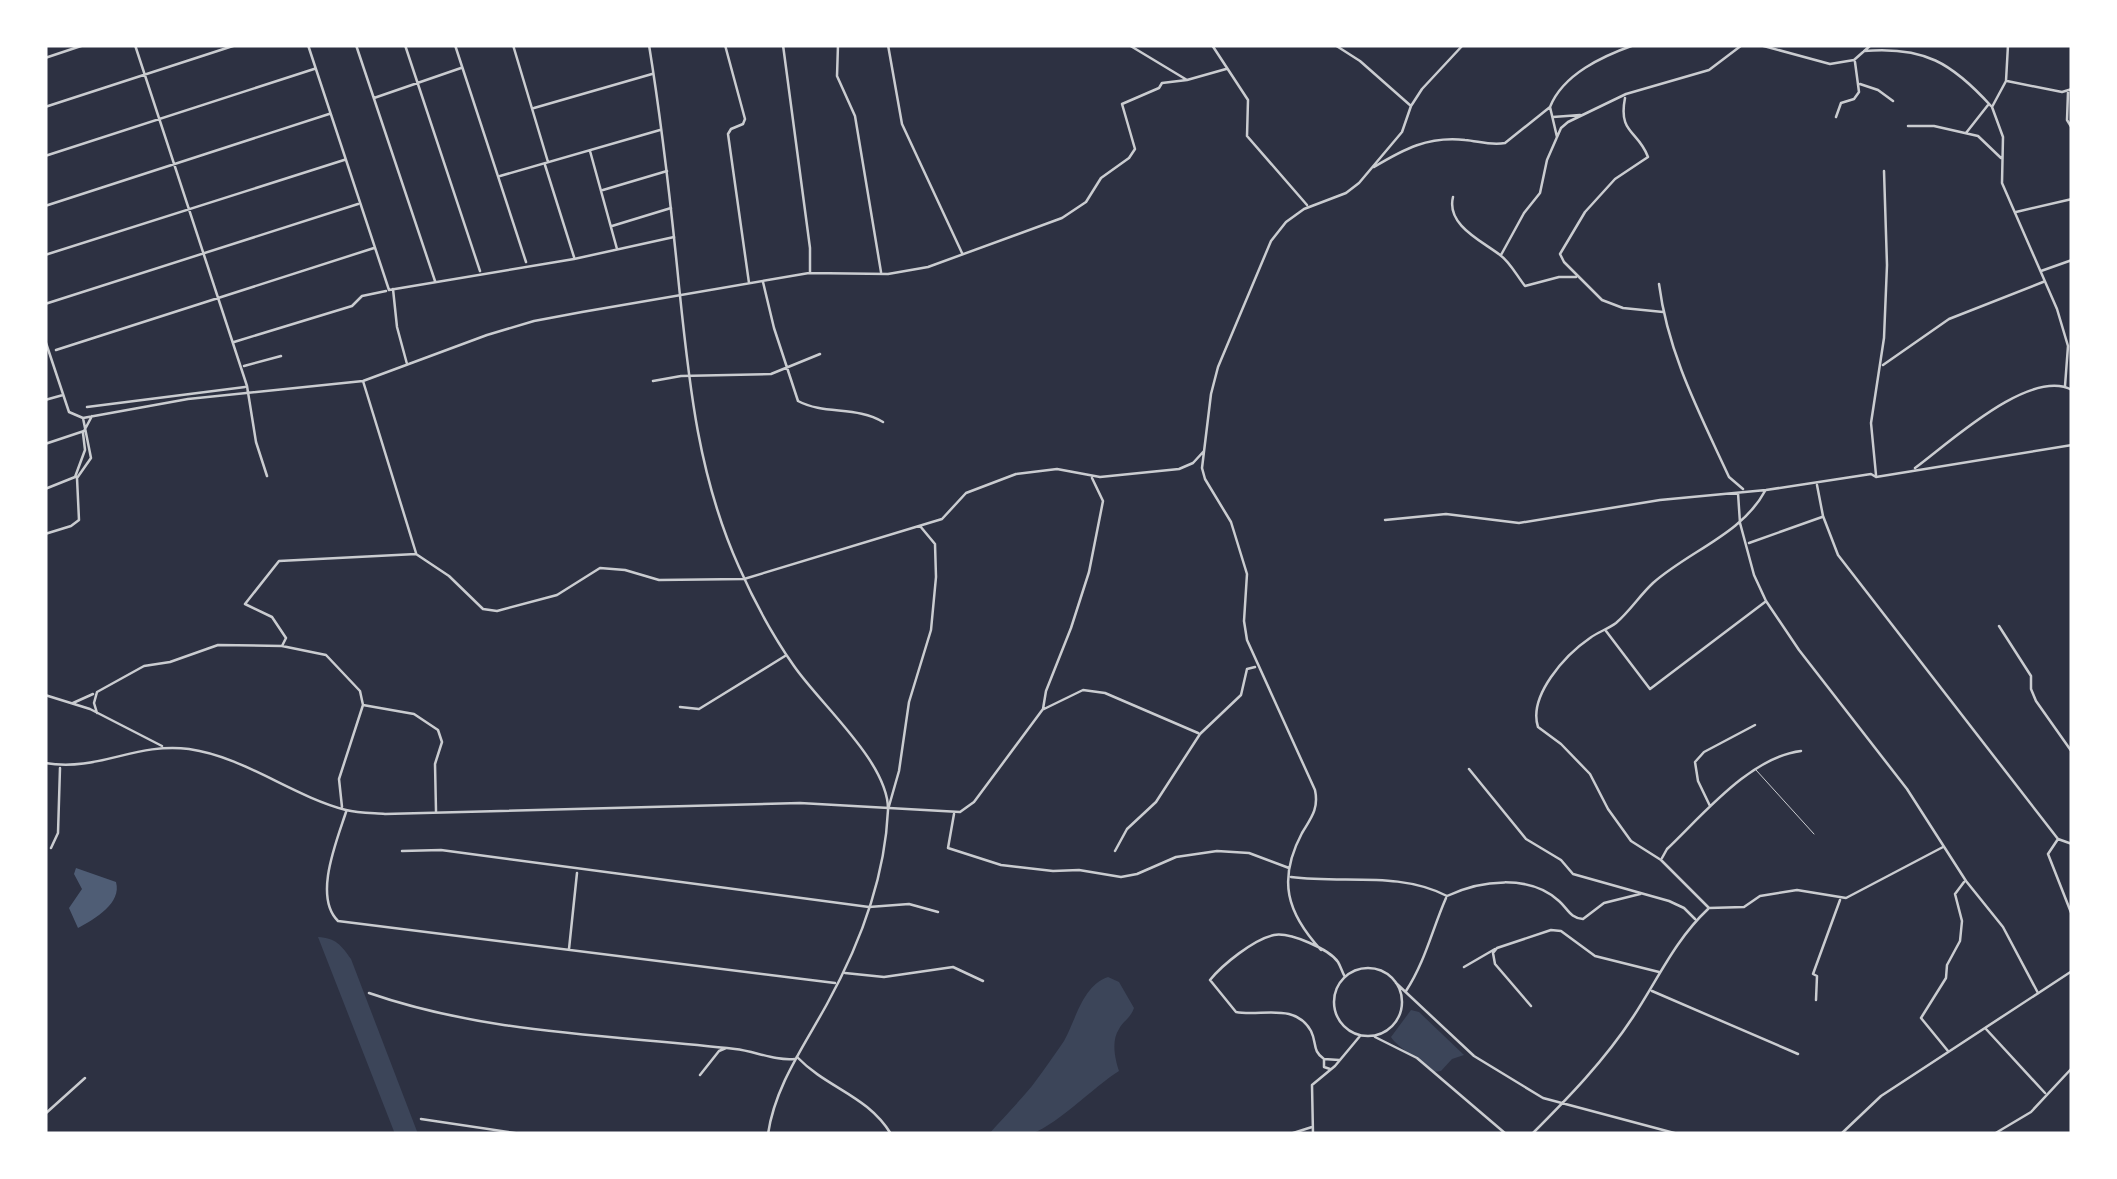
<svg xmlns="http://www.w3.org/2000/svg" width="2117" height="1179" viewBox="0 0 2117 1179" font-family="'Exo 2',sans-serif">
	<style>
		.green { fill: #3c4559 }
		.water { fill: #4f5d75 }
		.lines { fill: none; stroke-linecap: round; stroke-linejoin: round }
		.service { stroke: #caccd0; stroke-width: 1 }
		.minor { stroke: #caccd0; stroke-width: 2.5 }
		.tertiary { stroke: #caccd0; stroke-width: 2.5 }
	</style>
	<rect width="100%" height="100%" fill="#2d3142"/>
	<path class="green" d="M318,937C336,938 341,945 351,959L418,1134H395Z
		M1108,977L1119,982L1134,1008C1130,1019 1124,1020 1119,1029C1111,1041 1115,1059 1119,1071C1096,1085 1050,1131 1029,1134C1016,1136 1002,1134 989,1134C1003,1118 1018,1103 1032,1086C1042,1073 1055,1054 1064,1041C1076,1020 1082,986 1108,977Z
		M1411,1010L1419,1012L1464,1055L1452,1059L1441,1071L1434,1072C1422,1062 1397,1047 1391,1037Z"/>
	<path class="water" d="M76,868L116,882C122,903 95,919 78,928L69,908L82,889L74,874Z"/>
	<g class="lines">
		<path class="service" d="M1756,770L1814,834"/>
		<path class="minor" d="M135,45L247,386L256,442L267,476
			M308,45L389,290L574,259L674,237
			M356,45L435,281
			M405,45L480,271
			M455,45L526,262
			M513,45L548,162
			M725,45L745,119L743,124L731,129L728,134L749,283
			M783,45L810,248V272
			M838,45L837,76L855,116L881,272
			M888,45L902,124L962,253
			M1129,45L1187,80L1226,69
			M1212,45L1248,100L1247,136L1307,205
			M1335,45L1360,61L1411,106
			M1760,45L1830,64L1854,60L1871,45
			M2008,45L2006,81L1992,107L2003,137L2002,183L2057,309L2068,346L2065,386
			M1864,51C1924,46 1952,63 1991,106
			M45,58L84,45
			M2007,81L2062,92L2072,89
			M1860,84L1878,90L1893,101
			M2068,92L2067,120L2072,128
			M374,98L461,68
			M1625,98C1618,134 1638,130 1648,157L1615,179L1585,212L1560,254L1564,262L1602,300L1623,308L1663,312
			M45,107L236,45
			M534,108L652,74
			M1553,117L1580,115
			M1836,117L1841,103L1854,99L1859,92L1855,62
			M1908,126H1934L1978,136L2001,158
			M1966,133L1988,105
			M1557,137L1550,107C1563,74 1603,56 1634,45
			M590,151L617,249
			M45,156L314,69
			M545,165L574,257
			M1374,167C1404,149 1428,136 1465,140C1478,141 1491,146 1505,143L1550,107
			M500,176L660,130
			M603,190L667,171
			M1453,197C1446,225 1482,241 1500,255C1510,262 1517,276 1525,286L1559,277H1576
			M45,206L329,114
			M2016,212L2072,199
			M612,226L671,208
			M45,255L344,160
			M1501,255L1524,213L1540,193L1547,160L1561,128L1568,122L1626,94L1709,70L1742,45
			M2041,271L2072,260
			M763,282L774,328L798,401C824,415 857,406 883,422
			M1659,284C1668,354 1700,414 1729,477L1743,489
			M393,289L397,327L407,364
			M45,304L358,204
			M45,340L69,412L83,418L91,458L77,478L79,520L71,526L45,534
			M234,342L352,306L362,296L386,291
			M56,350L374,248
			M1883,365L1949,319L2043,282
			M244,366L281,356
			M363,381L416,553
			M653,381L681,376L771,374L820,354
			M45,400L63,395
			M87,407L245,387
			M83,418L188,399L363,381L487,335L534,321L582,312L809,273L888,274L928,267L1062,218L1086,202L1101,178L1129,158L1135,149L1122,104L1159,88L1162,83L1187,80
			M45,444L84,431L92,416
			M1915,468C1948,444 2030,367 2072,390
			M1876,475L1871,423L1884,338L1887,265L1884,171
			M1817,485L1823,516L1838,555L2058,839
			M45,489L75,477L85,450L83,433
			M1738,493L1740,523L1754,575L1766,601L1799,650L1907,789L1966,881L2003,927L2038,993
			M1385,520L1446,514L1519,523L1660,500L1766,490L1871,474L1876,477L2072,445
			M1749,543L1822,517
			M1999,626L2031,676V689L2036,701L2072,752
			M1606,631L1650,689L1765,602
			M282,646L326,655L360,691L363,705L339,779L342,807
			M45,695L90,709L162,746
			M73,703L93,694
			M363,705L414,714L438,730L442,742L435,764L436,811
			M680,707L699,709L785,656
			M1044,709L1083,690L1105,693L1198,733
			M97,713L94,703L97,692L144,666L170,662L218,645L282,646L286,638L272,617L245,604L279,561L416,554L449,576L483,609L497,611L557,595L600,568L625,570L659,580L744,579L942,519L966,493L1016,474L1057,469L1100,477L1179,469L1193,463L1204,451
			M45,763C99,772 135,742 189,749C245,757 292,796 346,810C358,813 373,813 385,814L800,803L960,812L974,802L1043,709L1046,691L1071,628L1089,572L1103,501L1092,478
			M1469,769L1526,839L1561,860L1573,874L1669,901L1684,908L1695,919
			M889,806L899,771L909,702L931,630L936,577L935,544L920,526
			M1710,806L1698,781L1695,762L1704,752L1755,725
			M346,812C337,840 313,897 338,921L835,983
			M954,814L948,848L1001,865L1053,871L1079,870L1121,877L1137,874L1176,857L1217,851L1249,853L1289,868
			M2072,844L2058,839L2048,854L2072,915
			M51,848L58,833L60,768
			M402,851L441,850L869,907L909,904L938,912
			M1115,851L1127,829L1156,802L1200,734L1241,695L1247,669L1255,667
			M1662,858L1667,849C1702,816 1750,757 1801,751
			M1291,877C1343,884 1399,871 1447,896C1480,880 1530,874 1559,901C1568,909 1570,918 1583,919L1604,903L1640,894
			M1709,908L1661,860L1631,841L1608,809L1590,774L1561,744L1538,727C1528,696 1565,655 1590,638C1598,632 1608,629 1616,623C1630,611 1640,595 1653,583C1689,551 1742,534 1765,491
			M1709,908L1744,907L1760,896L1797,890L1846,898L1943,847
			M569,949L577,873
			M1321,950C1287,913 1277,880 1302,833C1311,818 1319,809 1315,790L1247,640L1244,621L1247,574L1231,522L1205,479L1202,468L1211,394L1218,367L1271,241L1286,222L1304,209L1346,193L1359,183L1402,132L1411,106L1422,89L1463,45
			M1464,967L1495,949
			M1334 1002a34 34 0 1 1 68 0a34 34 0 1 1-68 0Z
			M845,973L884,977L953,967L983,981
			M1396,983L1474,1056L1543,1098L1678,1134
			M1406,991C1425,962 1432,930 1446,898
			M1652,991L1798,1054
			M369,993C487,1034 612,1035 735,1049C755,1051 774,1061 795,1059
			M1816,1000L1817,976L1813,974L1840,900
			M1531,1006L1495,964L1493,953L1497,948L1551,930L1561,931L1595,956L1659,972
			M1986,1029L2045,1093
			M1375,1037L1417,1058L1506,1134
			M1948,1051L1921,1018L1946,978L1947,965L1960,941L1962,921L1955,894L1964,882
			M797,1057C828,1089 867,1095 891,1134
			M1324,1059L1339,1060
			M1330,1069L1324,1067V1059C1312,1051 1317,1043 1311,1031C1295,1002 1260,1017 1236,1012L1210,980C1222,965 1254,939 1274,935C1290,932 1329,949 1338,962C1341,967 1342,972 1345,977
			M700,1075L719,1051L726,1048
			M45,1114L85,1078
			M421,1119L521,1134
			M1290,1134L1312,1127
			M1313,1134L1312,1085L1335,1066L1360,1036
			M1532,1134C1569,1097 1604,1061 1633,1017C1658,979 1675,940 1708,909
			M1994,1134L2031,1112L2072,1068"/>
		<path class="tertiary" d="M649,45C662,125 671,205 679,286C689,383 698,476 739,567C754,601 773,636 794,666C820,704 889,763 888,810C885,879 860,944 827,1004C804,1046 775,1086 768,1134
			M1841,1134L1881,1096L2072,971"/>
	</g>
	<rect width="2117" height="1179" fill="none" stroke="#ffffff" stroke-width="95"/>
</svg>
